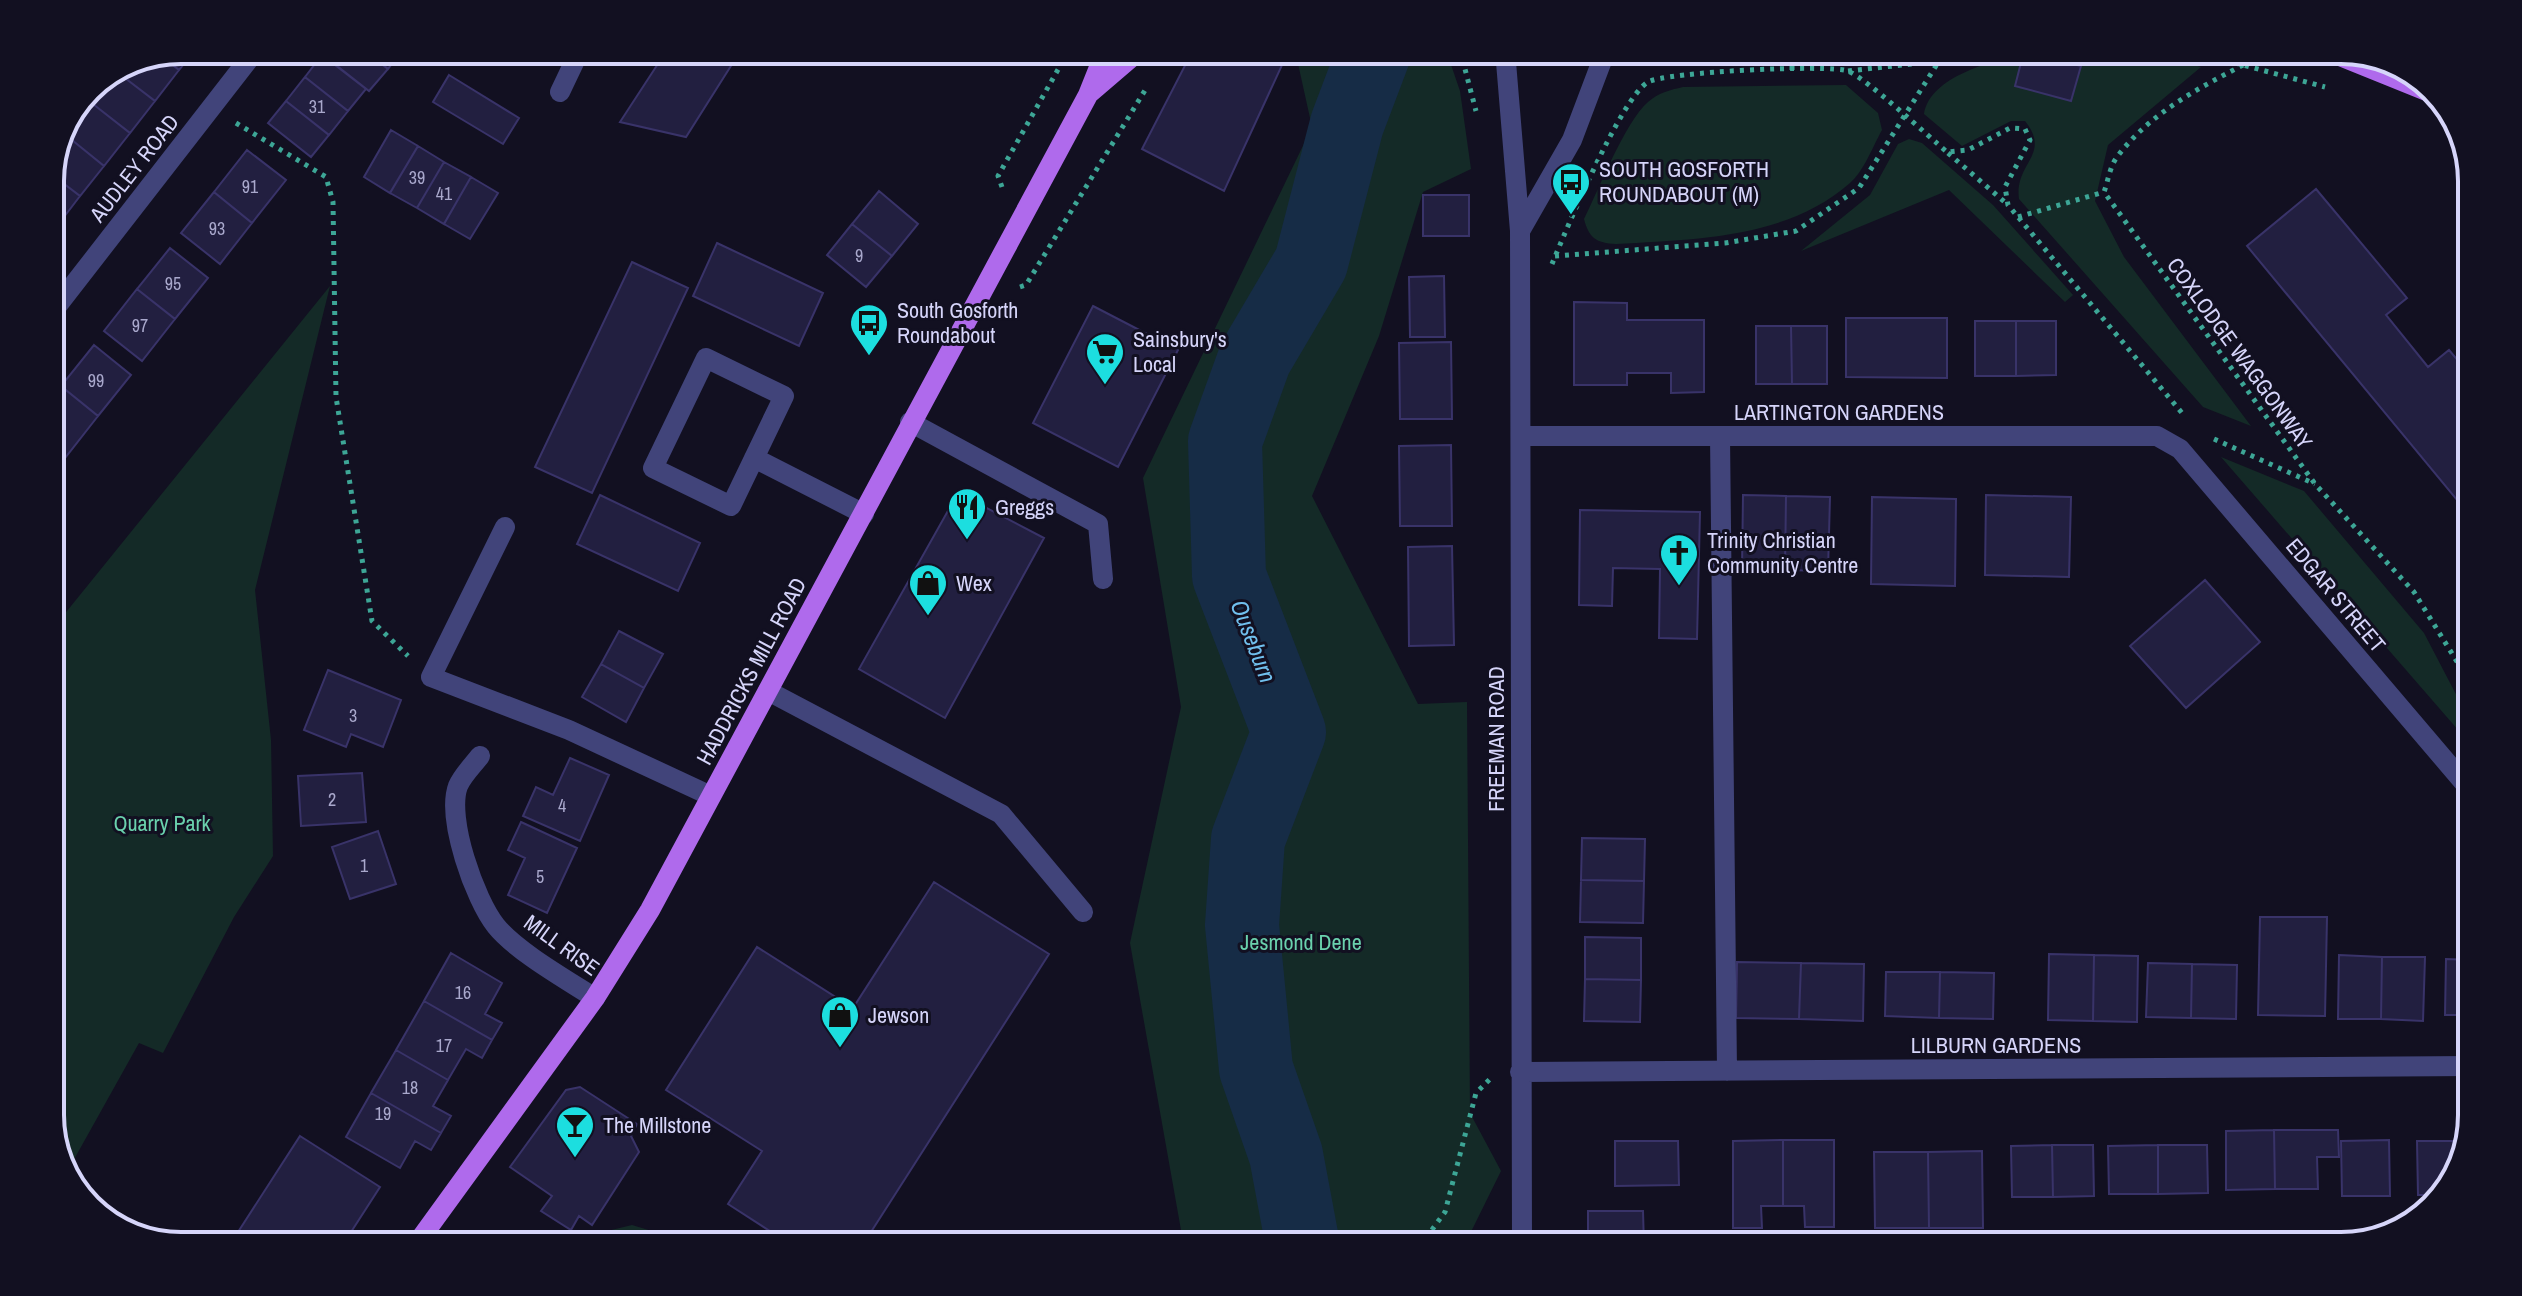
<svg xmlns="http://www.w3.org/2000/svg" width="2522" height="1296" viewBox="0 0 2522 1296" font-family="'Archivo Narrow',sans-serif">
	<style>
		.green { fill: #142a27 }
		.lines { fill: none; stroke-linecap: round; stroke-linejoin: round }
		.river { stroke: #162c46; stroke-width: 74 }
		.building { fill: #221f40; stroke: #393369; stroke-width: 2 }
		.path { stroke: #3da696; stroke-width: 5; stroke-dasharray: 4 6; stroke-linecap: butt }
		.minor { stroke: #41447a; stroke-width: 20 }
		.major { stroke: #af6aec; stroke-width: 20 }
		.labels { text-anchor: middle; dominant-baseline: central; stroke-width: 6; stroke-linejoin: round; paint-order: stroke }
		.number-label { font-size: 18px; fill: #a9a8cc }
		.street-label { font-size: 22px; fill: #d6d5fa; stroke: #121021 }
		.poi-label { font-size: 22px; fill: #d6d5fa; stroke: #121021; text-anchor: start }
		.park-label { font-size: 22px; fill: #6ad1ad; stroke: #121021 }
		.water-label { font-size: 24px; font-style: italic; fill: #70bfed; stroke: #121021 }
		.rim { fill: none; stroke: #d6d5fa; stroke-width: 4 }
	</style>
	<rect width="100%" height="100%" fill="#121021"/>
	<path class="green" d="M1295,50H1446L1460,91L1471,169L1423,192L1379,336L1312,496L1418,704L1467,702L1470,1113L1501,1171L1464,1246H1168L1181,1230L1130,943L1181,707L1143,478L1312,127Z
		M2095,50H2143L2201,67L2108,145L2095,201L2124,257L2251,426L2203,407L2019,199C2014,163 2052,155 2025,121H2011L1962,146L1924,114C1931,75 1992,63 2024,51L2015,86L2071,101L2081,66Z
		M1846,85L1878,113L1882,130C1873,146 1864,171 1850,183C1786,239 1696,239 1616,244C1596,243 1589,238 1584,219C1599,189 1625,122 1648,102C1658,93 1670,90 1683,87Z
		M1909,139L1922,143L1993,205L2073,295L2065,302L1949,190L1801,251L1870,195L1898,144Z
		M330,286L255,590L271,740L273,856L234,917L163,1053L139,1043L67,1172L50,1124V632Z
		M2221,457L2304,491L2424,633L2472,725V746Z
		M632,1225L701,1246H546Z"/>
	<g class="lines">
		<path class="river" d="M1303,1246L1286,1155L1256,1069L1242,925L1248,839L1289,732L1229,576L1225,441L1255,358L1311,263L1347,124L1375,50"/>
	</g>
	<path class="building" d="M181,50H195L179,70L163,57Z
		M333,50H364L388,69L369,91L327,58Z
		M364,50H402L388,69Z
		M667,50H741L686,137L620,122Z
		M1193,50L1288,52L1224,191L1142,149Z
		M2024,51L2081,66L2071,101L2015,86Z
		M322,55L366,89L348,111L305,77Z
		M163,57L179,70L155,101L121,75Z
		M121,75L155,101L130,133L84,97L89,88Z
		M449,75L519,118L503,144L433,102Z
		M305,77L348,111L329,135L286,101Z
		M84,97L130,133L104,166L67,136Z
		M286,101L329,135L311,157L268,123Z
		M391,130L418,146L390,193L364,177Z
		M67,136L104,166L80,196L50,173Z
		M418,146L444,162L417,208L390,193Z
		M247,150L286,180L252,223L214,192Z
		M444,162L471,177L444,224L417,208Z
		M50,173L80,196L54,230L50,226Z
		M471,177L498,193L470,239L444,224Z
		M2316,189L2407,298L2386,315L2428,367L2449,350L2472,377V518L2247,246Z
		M879,191L918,224L892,256L852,224Z
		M214,192L252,223L220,264L181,233Z
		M1423,195H1469V236H1423Z
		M852,224L892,256L866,287L827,255Z
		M717,243L823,293L799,346L693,296Z
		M170,248L208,278L175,319L137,289Z
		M632,262L688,288L592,493L535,467Z
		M1444,276L1445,337H1410L1409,277Z
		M137,289L175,319L142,361L104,331Z
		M1574,302L1627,303V320H1704V392L1671,393V373H1627V385H1574Z
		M1093,306L1178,350L1118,467L1033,423Z
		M1846,318H1947V378L1846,377Z
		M1975,321H2016V376H1975Z
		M2016,321H2056V375L2016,376Z
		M1756,326H1791L1792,384H1756Z
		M1791,326H1827V384H1792Z
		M1451,342L1452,419H1400L1399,343Z
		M94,345L131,375L98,416L61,386Z
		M61,386L98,416L65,458L50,446V400Z
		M1451,445L1452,526H1400L1399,446Z
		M958,493L1044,538L945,718L859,669Z
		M600,495L700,543L678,591L577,544Z
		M1743,495L1786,496L1785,570L1742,569Z
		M1986,495L2071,497L2069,577L1985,575Z
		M1786,496L1830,497L1828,571L1785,570Z
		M1872,497L1956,499L1955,586L1871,584Z
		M1580,510L1700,512L1697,639L1659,638L1660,569L1613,568L1612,606L1579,605Z
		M1452,546L1454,645L1409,646L1408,547Z
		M2205,580L2260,642L2186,708L2130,646Z
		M619,631L663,654L644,688L601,664Z
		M601,664L644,688L626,722L582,697Z
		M328,670L401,700L383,747L351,734L346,747L304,730Z
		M570,758L609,775L580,841L523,816L536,787L553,795Z
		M362,773L366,822L301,826L298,776Z
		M521,822L577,848L547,913L508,895L525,858L508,850Z
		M378,831L396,884L350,899L332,847Z
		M1582,838L1645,839L1644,881L1581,880Z
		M1581,880L1644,881L1643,923L1580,922Z
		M934,882L1049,954L862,1246H793L728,1204L762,1151L666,1090L757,947L853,1008Z
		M2260,917H2327L2325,1016L2258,1015Z
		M1585,937L1641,938V980L1585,979Z
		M451,953L502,983L485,1014L502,1023L492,1040L424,1001Z
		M2049,954L2094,955L2093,1021L2048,1020Z
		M2094,955L2138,956L2137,1022L2093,1021Z
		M2339,955L2382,957L2381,1019H2338Z
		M2382,957H2425L2423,1021L2381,1019Z
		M2446,959L2472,960V1015H2445Z
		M1737,962L1801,963L1799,1019L1736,1018Z
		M1801,963L1864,964L1863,1021L1799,1019Z
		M2148,963L2192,964L2191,1018L2146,1017Z
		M2192,964L2237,965L2236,1019L2191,1018Z
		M1886,972H1940L1939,1018L1885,1016Z
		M1940,972L1994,973L1993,1019L1939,1018Z
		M1585,979L1641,980L1640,1022L1584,1021Z
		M424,1001L492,1040L482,1058L466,1049L448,1080L396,1050Z
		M396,1050L448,1080L433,1106L451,1116L441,1133L371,1093Z
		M580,1087L637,1124L631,1136L639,1152L592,1225L579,1216L571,1230L541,1211L552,1196L510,1167L566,1090Z
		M371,1093L441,1133L431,1150L415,1141L400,1168L346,1137Z
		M2274,1130H2338L2339,1157H2317L2318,1189H2275Z
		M2274,1130L2275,1189L2226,1190V1131Z
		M300,1136L380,1187L342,1246H229Z
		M1783,1140V1206H1761L1762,1228H1733V1141Z
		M1783,1140H1834V1227H1805L1804,1206H1783Z
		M2389,1140L2390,1196H2342L2341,1141Z
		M1615,1141H1678L1679,1185L1615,1186Z
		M2417,1141H2459V1173L2439,1195H2418Z
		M2052,1145L2053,1197H2012L2011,1146Z
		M2052,1145H2093L2094,1196L2053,1197Z
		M2158,1145V1194H2109L2108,1146Z
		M2158,1145H2207L2208,1193L2158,1194Z
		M1982,1151L1983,1228H1929L1928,1152Z
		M1874,1152H1928L1929,1228H1875Z
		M1588,1211H1643L1644,1246H1588Z"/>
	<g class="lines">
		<path class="path" d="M1460,50L1476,111
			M2187,50L2325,87
			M2243,65C2197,89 2149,114 2117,157C2110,166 2108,181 2104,192L2315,484L2414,592L2472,686
			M1792,70V50
			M1848,71L1939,61L1968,50
			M236,123L326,177L333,202L336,397L372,621L408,656
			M1948,153L2007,204
			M1002,187L998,176L1069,50
			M2018,217L2104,192
			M1555,256L1725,243L1796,231L1859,188L1939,61
			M1552,264C1566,230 1621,98 1648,82C1665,72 1828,64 1848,71C1867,79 1928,136 1947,152L1968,150L2010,128L2025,129L2030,140L2005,187L2008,205L2182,413
			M1020,287L1026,285L1147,87
			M2214,439L2315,484
			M1420,1246L1445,1212L1476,1093L1491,1078"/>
		<path class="minor" d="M1505,50L1520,231L1522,1246
			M560,92L580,50
			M1520,231L1572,140L1606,50
			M50,315L256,50
			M706,358L784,396L731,506L653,468Z
			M910,422L1098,524L1103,579
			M1521,436H2157L2180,449L2472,792
			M1720,436L1727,1071
			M754,458L864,514
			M505,527L431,677L569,730L711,796
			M768,691L1001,814L1083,912
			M480,756C473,765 462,776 458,786C446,818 475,900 496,926C516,951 567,980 595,998
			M1520,1072L2472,1066"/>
		<path class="major" d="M2325,50L2434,94
			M1091,92L1140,50
			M415,1246L595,998L650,910L1088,95L1106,50"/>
	</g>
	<defs>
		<g id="bus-pin" transform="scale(2)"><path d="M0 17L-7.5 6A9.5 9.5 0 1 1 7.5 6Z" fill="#1cdedf" stroke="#121021"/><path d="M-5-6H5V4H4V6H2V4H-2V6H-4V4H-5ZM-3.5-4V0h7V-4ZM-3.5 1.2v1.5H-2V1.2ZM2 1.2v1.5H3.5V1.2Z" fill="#111"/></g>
		<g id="supermarket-pin" transform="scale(2)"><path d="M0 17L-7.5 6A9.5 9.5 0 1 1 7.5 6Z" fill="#1cdedf" stroke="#121021"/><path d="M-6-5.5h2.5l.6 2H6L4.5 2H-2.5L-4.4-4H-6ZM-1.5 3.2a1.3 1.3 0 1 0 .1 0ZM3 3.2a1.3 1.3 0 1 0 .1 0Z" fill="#111"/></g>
		<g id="restaurant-pin" transform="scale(2)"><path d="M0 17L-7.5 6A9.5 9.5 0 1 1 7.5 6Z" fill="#1cdedf" stroke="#121021"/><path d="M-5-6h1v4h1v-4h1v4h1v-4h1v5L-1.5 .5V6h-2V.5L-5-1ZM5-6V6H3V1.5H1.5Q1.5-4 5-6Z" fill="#111"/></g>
		<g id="church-pin" transform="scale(2)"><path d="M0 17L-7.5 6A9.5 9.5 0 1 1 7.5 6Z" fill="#1cdedf" stroke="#121021"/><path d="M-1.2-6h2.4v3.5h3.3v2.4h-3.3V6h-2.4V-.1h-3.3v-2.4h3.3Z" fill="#111"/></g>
		<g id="shop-pin" transform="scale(2)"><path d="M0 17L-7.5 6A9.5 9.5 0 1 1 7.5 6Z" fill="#1cdedf" stroke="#121021"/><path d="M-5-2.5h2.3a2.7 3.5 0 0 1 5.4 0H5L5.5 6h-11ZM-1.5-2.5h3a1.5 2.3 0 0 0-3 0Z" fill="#111"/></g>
		<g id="bar-pin" transform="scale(2)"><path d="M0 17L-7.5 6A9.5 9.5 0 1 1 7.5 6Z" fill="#1cdedf" stroke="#121021"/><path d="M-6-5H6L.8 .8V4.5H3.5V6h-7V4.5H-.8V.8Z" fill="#111"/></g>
	</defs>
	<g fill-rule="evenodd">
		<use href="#bus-pin" x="1571" y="182"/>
		<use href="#bus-pin" x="869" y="323"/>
		<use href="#supermarket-pin" x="1105" y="352"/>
		<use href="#restaurant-pin" x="967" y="507"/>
		<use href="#church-pin" x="1679" y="553"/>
		<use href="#shop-pin" x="928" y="583"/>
		<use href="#shop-pin" x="840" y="1015"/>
		<use href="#bar-pin" x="575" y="1125"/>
	</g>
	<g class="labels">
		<g class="number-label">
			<text x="317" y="106">31</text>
			<text x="417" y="177">39</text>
			<text x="250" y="186">91</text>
			<text x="444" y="193">41</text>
			<text x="217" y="228">93</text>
			<text x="859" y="255">9</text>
			<text x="173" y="283">95</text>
			<text x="140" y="325">97</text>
			<text x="96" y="380">99</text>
			<text x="353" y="715">3</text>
			<text x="332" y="799">2</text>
			<text x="562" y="805">4</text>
			<text x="364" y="865">1</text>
			<text x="540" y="876">5</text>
			<text x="463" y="992">16</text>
			<text x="444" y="1045">17</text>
			<text x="410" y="1087">18</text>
			<text x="383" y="1113">19</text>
		</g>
		<g class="street-label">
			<text transform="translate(134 168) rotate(-52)">AUDLEY ROAD</text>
			<text transform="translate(2240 353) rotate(54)">COXLODGE WAGGONWAY</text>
			<text x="1839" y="412">LARTINGTON GARDENS</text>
			<text transform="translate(2336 595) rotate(50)">EDGAR STREET</text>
			<text transform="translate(751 671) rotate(-62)">HADDRICKS MILL ROAD</text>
			<text transform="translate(1496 739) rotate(-90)">FREEMAN ROAD</text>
			<text transform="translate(562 945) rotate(36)">MILL RISE</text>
			<text x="1996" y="1045">LILBURN GARDENS</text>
		</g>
		<g class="poi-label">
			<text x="1599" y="169">SOUTH GOSFORTH<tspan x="1599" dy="25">ROUNDABOUT (M)</tspan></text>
			<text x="897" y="310">South Gosforth<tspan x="897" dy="25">Roundabout</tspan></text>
			<text x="1133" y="339">Sainsbury's<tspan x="1133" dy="25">Local</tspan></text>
			<text x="995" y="507">Greggs</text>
			<text x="1707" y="540">Trinity Christian<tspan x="1707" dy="25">Community Centre</tspan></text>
			<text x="956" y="583">Wex</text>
			<text x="868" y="1015">Jewson</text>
			<text x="603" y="1125">The Millstone</text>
		</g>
		<g class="park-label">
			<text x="162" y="823">Quarry Park</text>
			<text x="1301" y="942">Jesmond Dene</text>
		</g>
		<g class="water-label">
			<text transform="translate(1254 641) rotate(69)">Ouseburn</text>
		</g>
	</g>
	<path d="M0 0H2522V1296H0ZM181 64H2341A117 117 0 0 1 2458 181V1115A117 117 0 0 1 2341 1232H181A117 117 0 0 1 64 1115V181A117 117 0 0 1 181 64Z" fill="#121021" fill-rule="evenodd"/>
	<path class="rim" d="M181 64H2341A117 117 0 0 1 2458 181V1115A117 117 0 0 1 2341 1232H181A117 117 0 0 1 64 1115V181A117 117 0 0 1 181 64Z"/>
</svg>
